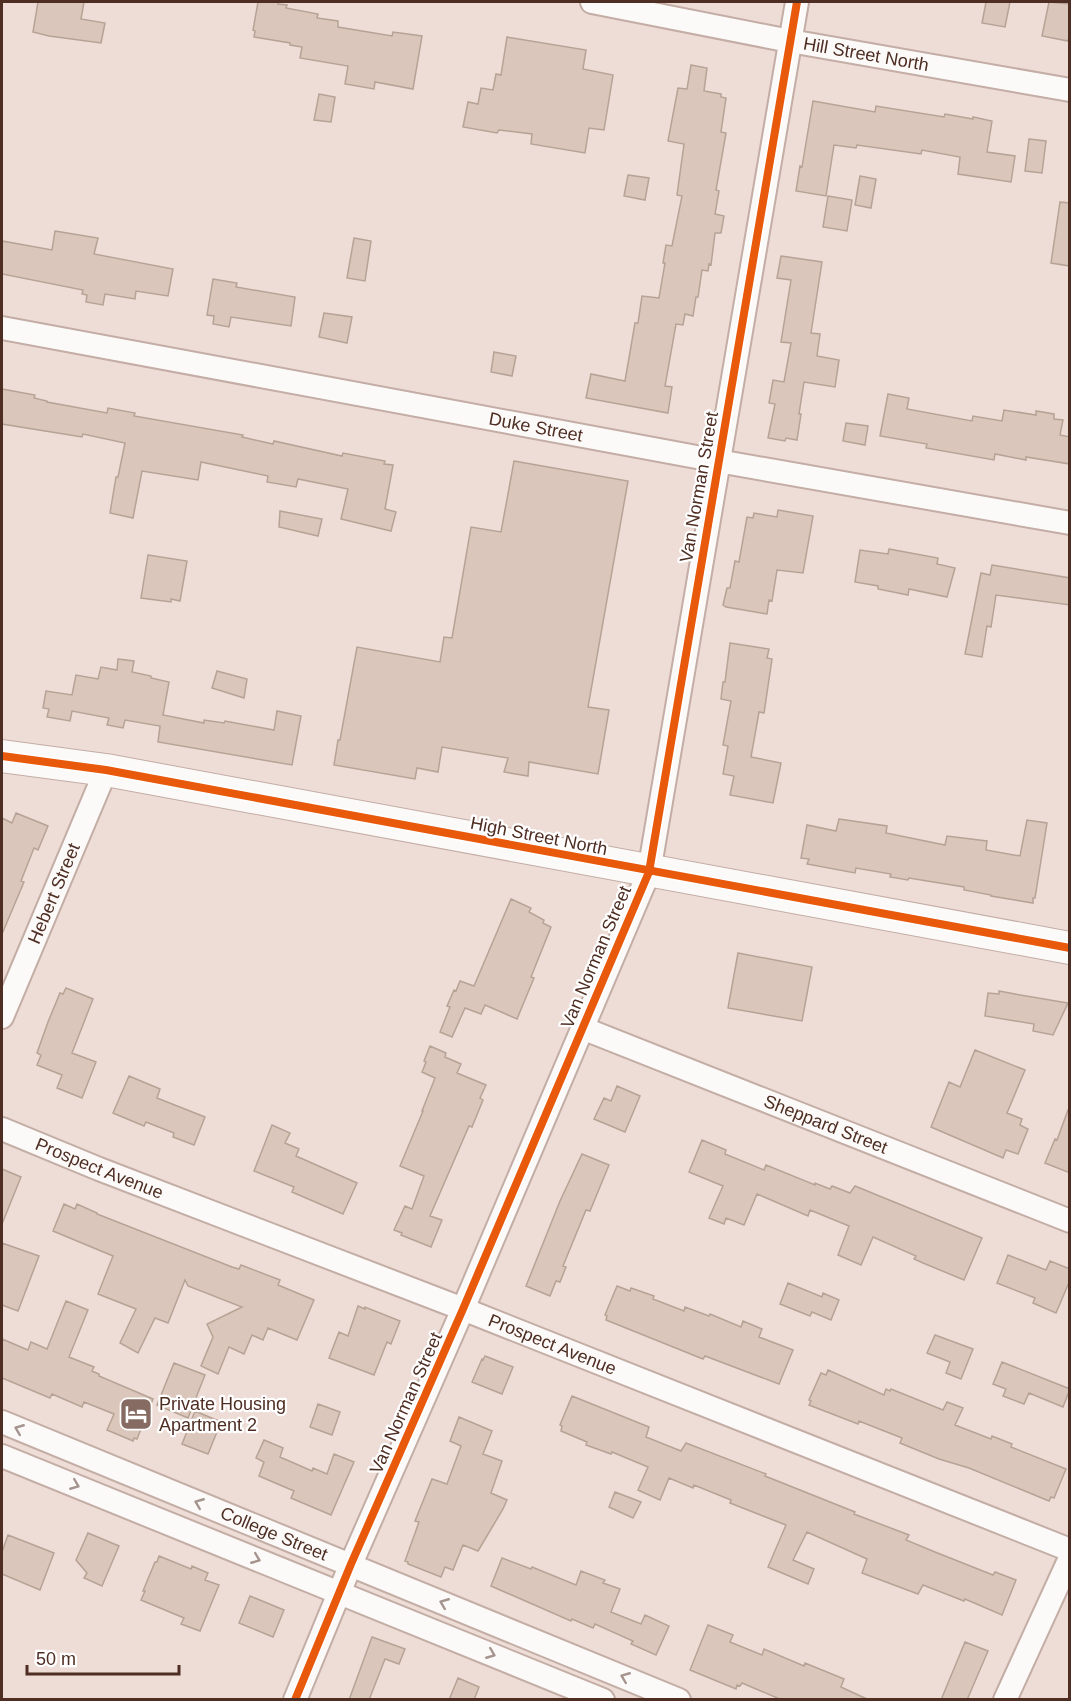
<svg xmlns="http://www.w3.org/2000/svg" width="1071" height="1701" viewBox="0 0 1071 1701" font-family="Helvetica,sans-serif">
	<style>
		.building { fill: #dac6ba; stroke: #b7a396; stroke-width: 1.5 }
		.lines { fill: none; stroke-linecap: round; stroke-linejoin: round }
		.minor-casing { stroke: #c3ada5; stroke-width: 26 }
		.secondary-casing { stroke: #c3ada5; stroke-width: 34 }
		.minor { stroke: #fcfaf9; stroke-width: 22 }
		.secondary { stroke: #fcfaf9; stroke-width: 32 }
		.cycleway-casing { stroke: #fff; stroke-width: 11 }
		.cycleway { stroke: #e8590c; stroke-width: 8 }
		.oneway { stroke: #a5948e }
		.labels { text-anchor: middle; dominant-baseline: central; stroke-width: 4.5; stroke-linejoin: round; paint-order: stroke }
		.street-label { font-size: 18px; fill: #4e2e23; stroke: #fff }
		.poi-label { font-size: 18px; fill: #4e2e23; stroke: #fff; text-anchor: start }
	</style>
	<rect width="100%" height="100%" fill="#eedcd6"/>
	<path class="building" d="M38,2H84L81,19L105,23L101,43L49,36L33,32Z
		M258,2H278V4L287,5L286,8L318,14L317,18L338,21V27L392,36L393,32L422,36L413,89L375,82L374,89L345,84L348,66L300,58L302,47L290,45V43L254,37L255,31L253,30Z
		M986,2H1010L1005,27L982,23Z
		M1049,2L1070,4V31L1068,41L1042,36Z
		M507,37L586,50L583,69L613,75L604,130L589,128L585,153L531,144L532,134L499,130L497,133L463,127L468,102L478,104L481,88L493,90L496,74L501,75Z
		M691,65L707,68L704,91L721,94V97L726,98L721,132L726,133L716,190L719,191L715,214L724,216L721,233H715L711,265L709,264L708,271L702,270L698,297H696L693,316L685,314L683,325L676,324L665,386L672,387L668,413L586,398L591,374L625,381L635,323H638L642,296L659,298L665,263H663L666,245L672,246L682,196L677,195L684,144L668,141L678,88L687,89Z
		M319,94L335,97L331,122L314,120Z
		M813,101L875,112L876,106L944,117L945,114L973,119V117L992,121L987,152L1015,156L1011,182L958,174L960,157L922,150L921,154L857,145L856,148L834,145L826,196L796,191L800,166L802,167Z
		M1029,139L1046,141L1042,173L1025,171Z
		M628,175L649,178L645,200L624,196Z
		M860,176L876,179L871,208L855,205Z
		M828,196L852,200L847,231L823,227Z
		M1060,202L1070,203V266L1051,263Z
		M55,231L98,238L94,254L173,269L168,296L136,291L135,299L105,294L103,305L86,302L87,295L82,294L83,290L2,274V241L52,250Z
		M354,238L371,241L365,281L347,278Z
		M781,256L822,262L811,333L820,334L817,356L839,360L835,387L804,382L799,414H801L797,440L786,438L785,441L768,438L775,404L769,403L773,380L784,382L791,343L781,342L791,280L777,278Z
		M213,279L237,283L236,287L295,297L291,326L231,317L229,327L213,324L214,316L207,315Z
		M324,313L352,317L347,343L319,337Z
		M494,352L516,356L512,376L491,372Z
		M2,389L35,395L34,398L47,401V402L107,413L108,408L135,413L134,416L243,435L242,437L273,444L274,441L342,456L343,453L385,461L384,464L393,465L385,509L396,512L391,531L341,519L348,489L298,479L296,487L267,482L268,476L201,462L198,480L142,471L133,518L110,513L116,477H118L125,443L83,434L82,437L2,424Z
		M888,394L909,398L907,409L972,421L973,416L1002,421L1004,410L1036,415V411L1054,414V419L1063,420L1060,435L1070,437V464L1026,457V460L995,454L994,460L926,448L927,444L880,436Z
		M846,423L868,426L865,445L843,441Z
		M514,461L628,481L588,707L609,710L598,774L529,762L528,776L504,772L508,758L442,747L438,772L417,768L415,779L334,765L338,740H340L357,647L440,662L444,637L452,638L471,527L501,532Z
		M778,510L813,516L803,573L777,570L772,601L769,600L767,614L726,607L723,605L727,588H730L735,561L739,562L747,517L753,518L754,513L777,517Z
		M280,511L322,519L318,536L279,527Z
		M889,549L938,558L937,564L955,568L947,597L909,589L908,595L878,589V586L855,582L860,550L888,554Z
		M148,555L187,561L180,601L171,599V602L141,598Z
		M992,565L1070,578V605L996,595L991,627L987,626L982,657L965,654L981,573L990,575Z
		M730,643L769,649L767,658L772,659L764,713L759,712L751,757L781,763L773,803L730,795L734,776L723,774L728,746L723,745L731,701L721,699L723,682H725Z
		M118,659L134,661L132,672L151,676V678L169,682L163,715L204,723V720L224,723L225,721L274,730L277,711L301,716L292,765L158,742L160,726L125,720L123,728L107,725L109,718L72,711L70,721L47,717L49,709L43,708L46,691L72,695L76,675L98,679L101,667L117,670Z
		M217,671L247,679L244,698L212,688Z
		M16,813L48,826L38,850L34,848L21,881L24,882L2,934V818L12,823Z
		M839,819L887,826L886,833L945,845L947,836L987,841L986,850L1020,856L1027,820L1047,823L1035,898H1033V903L991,896V895L964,890V887L909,878L908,880L890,877L891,874L856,868L855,873L807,864L809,859L801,858L807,825L836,831Z
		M511,899L531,908L529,912L544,920L543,923L551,927L531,977L534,978L517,1019L485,1005L481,1014L465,1008L452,1037L440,1032L450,1007L447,1006L454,990L456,991L460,981L474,986Z
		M738,953L812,967L802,1021L728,1008Z
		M66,988L93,999L72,1053L96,1062L82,1098L57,1088L62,1075L37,1065L41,1055L37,1053L48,1022L60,993L63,994Z
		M999,991L1015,994L1068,1003L1053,1035L1033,1031L1034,1024L985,1016L988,993L999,994Z
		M430,1046L446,1053L445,1057L461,1064L457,1073L486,1085L480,1098L483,1100L472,1127L469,1126L430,1216L442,1220L431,1247L401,1235L402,1233L394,1230L405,1206L412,1209L424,1176L400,1166L423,1111H422L435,1078L422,1072L426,1062L424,1061Z
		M975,1050L1025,1070L1007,1113L1022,1119L1020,1125L1028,1129L1018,1154L1006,1150L1003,1158L931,1127L949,1082L960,1087Z
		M129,1076L160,1089L157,1098L205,1117L194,1145L173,1137L174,1133L146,1122L144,1126L113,1113Z
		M617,1086L640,1096L625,1132L594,1119L604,1098L611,1101Z
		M1068,1110H1070V1173L1045,1163L1055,1139L1057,1140Z
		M272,1125L290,1133L285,1143L299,1149L296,1156L357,1183L343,1214L292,1192L294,1187L254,1171Z
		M702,1140L726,1150L725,1154L764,1170L766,1165L815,1185V1183L830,1189L832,1186L850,1193L855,1186L982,1238L964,1280L923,1263L914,1259L916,1256L873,1237L861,1265L838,1255L849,1226L810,1210L808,1216L757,1194L744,1225L726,1218L724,1224L709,1218L723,1186L689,1172Z
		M582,1154L609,1165L590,1211L586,1210L563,1266L566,1267L560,1282L556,1281L550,1296L526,1286L560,1201Z
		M2,1169L21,1177L2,1224Z
		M64,1204L75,1209L77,1204L97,1213V1214L232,1267L239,1269L241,1265L280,1280L278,1285L314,1300L297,1340L268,1328L263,1340L252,1335L244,1354L229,1347L218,1374L201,1366L213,1337L207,1324L242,1307L188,1286L185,1280L168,1323L155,1318L138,1353L120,1343L136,1309L98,1294L113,1256L53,1231Z
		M2,1243L39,1256L18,1311L2,1305Z
		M1008,1255L1046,1270L1050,1261L1070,1269V1280L1056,1313L1033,1303L1035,1298L997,1283Z
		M788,1283L822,1297L823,1293L839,1300L831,1320L812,1312L810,1316L780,1304Z
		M617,1286L630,1291L631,1288L654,1296L653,1299L684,1311L685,1307L709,1316L710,1314L741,1327L743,1321L762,1329L759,1337L793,1350L779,1384L705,1356L703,1359L606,1320L607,1316L605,1315Z
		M66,1301L88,1310L69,1357L94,1367L92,1371L99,1374V1376L153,1399L137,1439L134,1438L133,1441L107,1430L114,1414L84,1402L82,1407L52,1394L50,1398L2,1378V1339L28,1350L31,1342L47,1349Z
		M358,1306L365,1309V1307L400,1321L391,1344L387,1342L374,1375L329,1358L339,1332L348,1336Z
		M935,1335L973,1349L961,1379L946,1373L950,1362L927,1353Z
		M485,1356L513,1367L502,1394L472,1382L482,1359L483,1360Z
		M1002,1362L1070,1389L1063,1407L1029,1393L1024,1404L1003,1396L1006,1389L993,1384Z
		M174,1363L205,1375L188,1418L157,1405Z
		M828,1370L884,1395L886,1389L890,1391L891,1389L943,1410L947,1402L963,1408L955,1425L991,1439L992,1436L1012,1444L1011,1447L1066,1469L1054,1498L1051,1497L1049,1501L969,1468L939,1459L900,1443L902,1438L859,1421L858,1424L809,1405L811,1401L809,1400L821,1373L826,1375Z
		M572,1396L649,1427L646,1437L681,1451L686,1443L766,1474L765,1476L855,1512L854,1514L909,1535L906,1540L935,1552L993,1575L995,1572L1016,1580L1002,1615L965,1599L964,1601L923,1585L918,1594L862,1573L867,1559L807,1532L793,1560L814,1569L808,1584L768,1567L786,1525L730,1503L731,1500L694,1485L693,1488L669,1478L660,1500L638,1490L648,1467L612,1452L611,1454L586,1445L587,1442L561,1431L562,1426L560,1425Z
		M318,1404L340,1412L332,1435L310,1427Z
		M195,1411L221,1422L208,1454L182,1444Z
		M459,1417L492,1431L483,1454L502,1461L491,1493L507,1500L503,1509L478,1551L463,1545L453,1570L445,1567L441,1577L408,1564V1562L405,1561L419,1522L415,1521L432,1479L447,1484L461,1446L450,1441Z
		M264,1440L283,1448L280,1457L312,1471L313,1468L327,1474L334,1454L354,1462L331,1515L291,1498L294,1491L259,1476L264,1462L256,1458Z
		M615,1492L641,1502L633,1518L609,1507Z
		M88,1533L119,1546L102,1586L84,1578L87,1573L76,1560Z
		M8,1535L54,1553L40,1590L2,1574V1552Z
		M159,1556L191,1569L192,1566L208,1573L205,1580L219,1585L200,1631L181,1624L184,1618L141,1600L145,1591H143L155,1562H157Z
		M502,1558L531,1569L532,1567L576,1585L581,1571L605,1580L603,1583L620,1589L611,1612L641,1624L645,1615L669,1626L656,1655L631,1644L633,1641L595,1624L593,1628L572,1619L571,1621L491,1586Z
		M250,1596L284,1610L273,1637L239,1623Z
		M708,1625L733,1635L730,1642L762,1655L764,1649L804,1666L805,1663L844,1679L841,1687L869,1700H782L742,1683L740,1686L737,1685L736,1689L690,1670Z
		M372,1637L405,1649L399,1664L385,1659L369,1700H349Z
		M965,1642L988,1651L967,1700H941Z
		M458,1678L479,1687L474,1700H449Z"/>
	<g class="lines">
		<g class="minor-casing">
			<g id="minor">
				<path id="s1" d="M592,2L790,41L1070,90"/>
				<path id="s2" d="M2,328L718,461L1070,523"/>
				<path id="s3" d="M2,1017L106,770"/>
				<path id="s4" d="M582,1028L1070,1221"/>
				<path id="s5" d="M2,1129L99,1169L463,1309L1070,1550"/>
				<path id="s6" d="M2,1422L679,1700"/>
				<path d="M2,1456L603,1700"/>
				<path d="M295,1700L351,1564L463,1309L649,872L797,2"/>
				<path d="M1005,1700L1070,1558"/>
			</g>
		</g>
		<g class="secondary-casing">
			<path id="secondary" d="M2,756L106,770L1070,948"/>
		</g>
		<use href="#minor" class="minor"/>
		<use href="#secondary" class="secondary"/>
		<g class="cycleway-casing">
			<path id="cycleway" d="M2,756L106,770L1070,948
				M295,1700L351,1564L463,1309L649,872L797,2"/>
		</g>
		<use href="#cycleway" class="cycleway"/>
	</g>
	<defs><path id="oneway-chevron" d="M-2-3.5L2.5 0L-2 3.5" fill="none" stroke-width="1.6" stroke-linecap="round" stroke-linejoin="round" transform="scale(1.5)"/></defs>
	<g class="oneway">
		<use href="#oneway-chevron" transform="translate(19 1429) rotate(-158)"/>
		<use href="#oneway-chevron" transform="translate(75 1485) rotate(22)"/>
		<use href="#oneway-chevron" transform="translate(199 1503) rotate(-158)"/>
		<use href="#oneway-chevron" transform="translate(256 1559) rotate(22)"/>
		<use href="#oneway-chevron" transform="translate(444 1603) rotate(-158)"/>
		<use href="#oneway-chevron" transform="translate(491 1654) rotate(22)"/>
		<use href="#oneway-chevron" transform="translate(625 1677) rotate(-158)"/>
	</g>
	<defs>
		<g id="hotel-square" transform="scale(1.725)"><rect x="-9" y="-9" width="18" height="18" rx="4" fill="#866b62" stroke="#fff"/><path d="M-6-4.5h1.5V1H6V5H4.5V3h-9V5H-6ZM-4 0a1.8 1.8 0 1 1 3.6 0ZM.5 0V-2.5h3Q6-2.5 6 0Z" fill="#fff"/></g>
	</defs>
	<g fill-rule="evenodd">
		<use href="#hotel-square" x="136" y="1414"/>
	</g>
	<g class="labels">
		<g class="street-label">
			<text stroke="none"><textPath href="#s1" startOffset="279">Hill Street North</textPath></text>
			<text stroke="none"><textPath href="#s2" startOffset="543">Duke Street</textPath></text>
			<text transform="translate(699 487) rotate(-80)">Van Norman Street</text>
			<text transform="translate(539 836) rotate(11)">High Street North</text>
			<text stroke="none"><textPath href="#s3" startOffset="134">Hebert Street</textPath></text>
			<text transform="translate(596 957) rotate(-67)">Van Norman Street</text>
			<text stroke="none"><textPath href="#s4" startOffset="262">Sheppard Street</textPath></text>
			<text stroke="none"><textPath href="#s5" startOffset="105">Prospect Avenue</textPath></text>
			<text stroke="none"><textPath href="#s5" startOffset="591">Prospect Avenue</textPath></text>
			<text transform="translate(406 1403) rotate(-66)">Van Norman Street</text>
			<text stroke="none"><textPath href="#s6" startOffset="294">College Street</textPath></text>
		</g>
		<g class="poi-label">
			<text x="159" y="1404">Private Housing<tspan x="159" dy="21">Apartment 2</tspan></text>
		</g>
	</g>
	<rect width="1071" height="1701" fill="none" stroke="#4e2e23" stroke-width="6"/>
	<path d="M27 1665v9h152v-9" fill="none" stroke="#4e2e23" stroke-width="3"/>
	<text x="36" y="1665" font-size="18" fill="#4e2e23" stroke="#ffffff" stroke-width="4.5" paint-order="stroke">50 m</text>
</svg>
